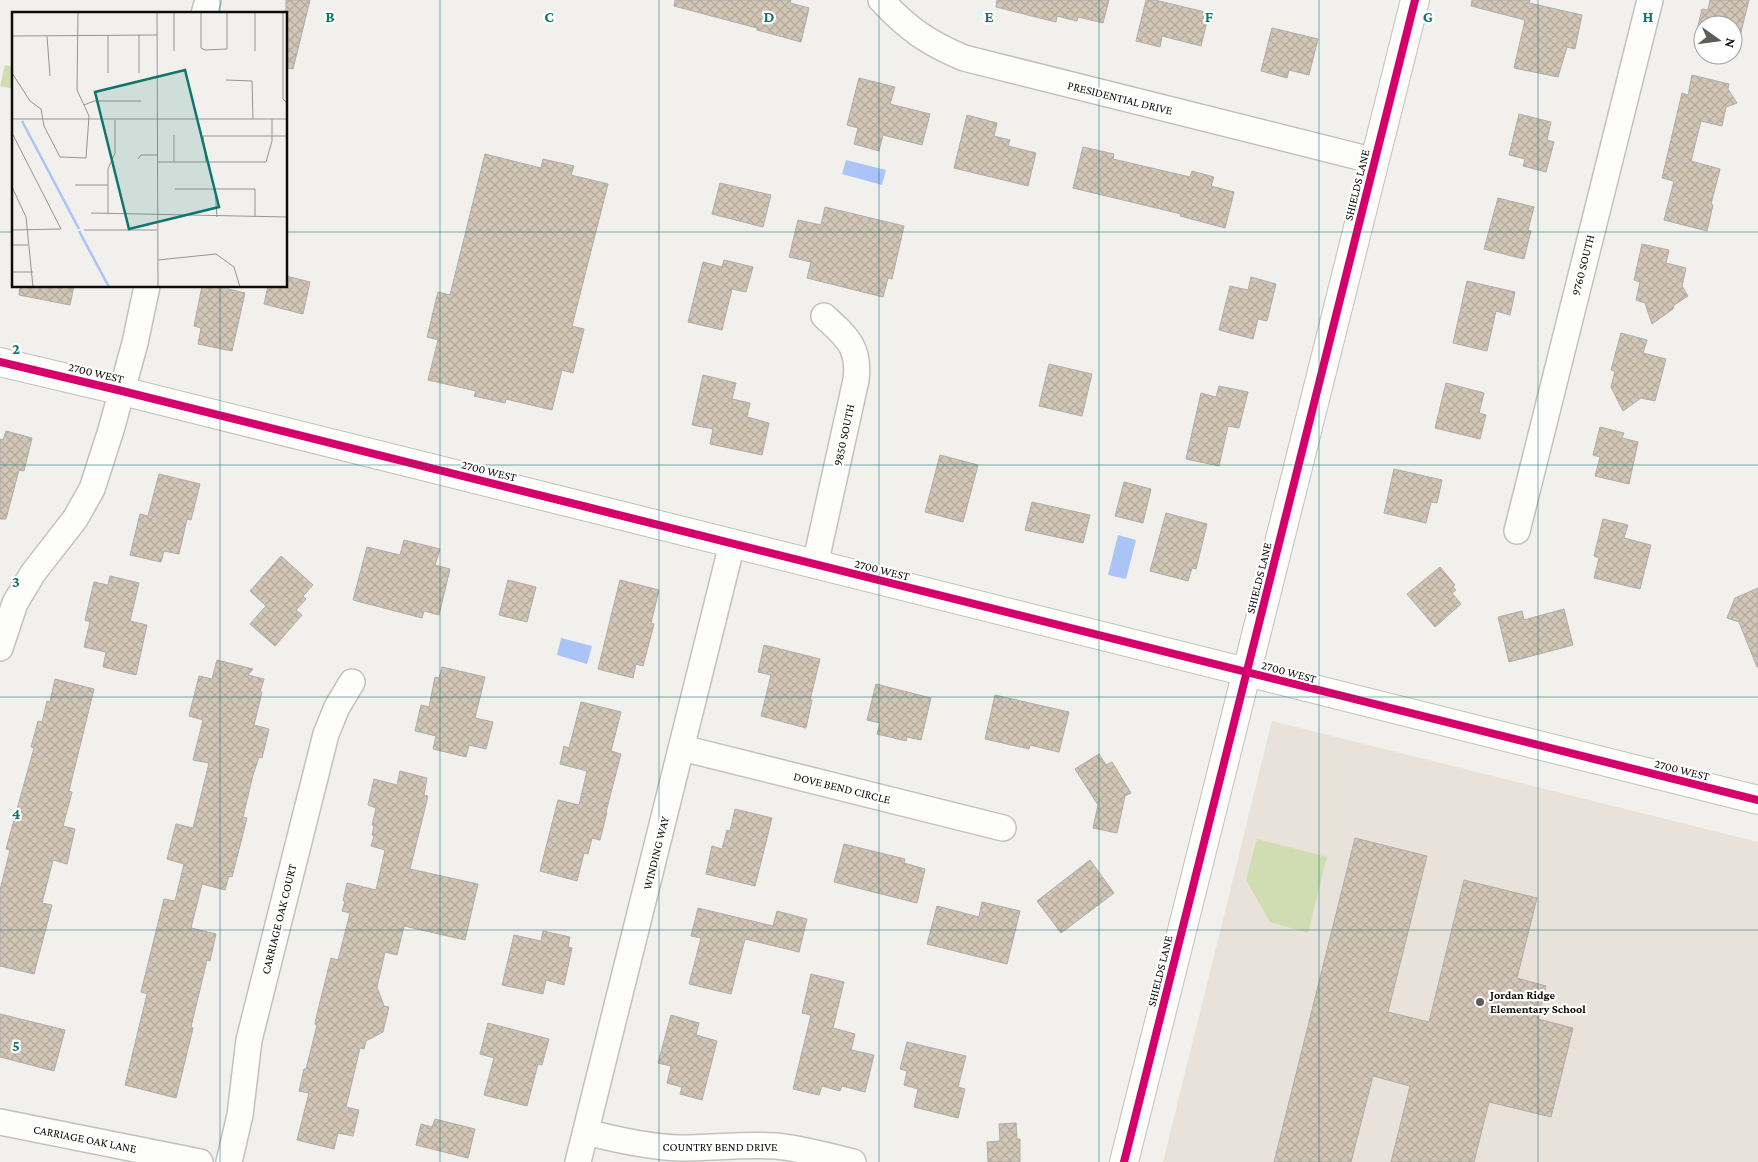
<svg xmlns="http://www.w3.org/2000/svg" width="1758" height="1162" viewBox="0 0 1758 1162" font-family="'Crimson Pro',serif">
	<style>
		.built { fill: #e8e2da }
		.green { fill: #d0ddb2 }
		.water { fill: #aac4f7 }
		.building { fill: url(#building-cross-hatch); stroke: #afadaa }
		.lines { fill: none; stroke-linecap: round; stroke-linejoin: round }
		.street-casing { stroke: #c3c1bf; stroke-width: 28 }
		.secondary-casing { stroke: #c3c1bf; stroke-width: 30 }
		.street { stroke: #fdfdfc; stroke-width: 25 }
		.secondary { stroke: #fdfdfc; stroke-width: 28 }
		.cycleway-casing { stroke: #fff; stroke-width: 11 }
		.cycleway { stroke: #d6006c; stroke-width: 8 }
		.grid { fill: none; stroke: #0f766e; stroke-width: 1; stroke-opacity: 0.55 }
		.poi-dot { fill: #5e5c59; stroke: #fff; stroke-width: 2 }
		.labels { text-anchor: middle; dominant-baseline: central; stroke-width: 4.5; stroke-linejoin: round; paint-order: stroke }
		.street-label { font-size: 12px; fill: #0e0c0a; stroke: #fff }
		.poi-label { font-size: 12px; font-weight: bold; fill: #0e0c0a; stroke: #fff; text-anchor: start }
		.inset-river { fill: none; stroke: #aac4f7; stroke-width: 2.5 }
		.inset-road { fill: none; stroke: #979592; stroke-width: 1 }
		.view { fill: #0f766e; fill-opacity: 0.15; stroke: #0f766e; stroke-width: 2.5 }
		.inset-edge { fill: none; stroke: #0e0c0a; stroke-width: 2.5 }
		.grid-label { font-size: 16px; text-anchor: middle; font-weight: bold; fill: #0f766e; stroke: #fff; stroke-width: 4.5; stroke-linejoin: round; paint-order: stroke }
	</style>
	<defs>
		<pattern id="building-cross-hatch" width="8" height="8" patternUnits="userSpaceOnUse" patternTransform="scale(1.25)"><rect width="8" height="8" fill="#d2c6b7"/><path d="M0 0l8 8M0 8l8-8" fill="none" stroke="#b3a99c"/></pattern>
	</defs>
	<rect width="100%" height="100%" fill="#f2f0ed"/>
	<path class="built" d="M1272,721L1758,842V1162H1163Z"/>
	<path class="green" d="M5,65L14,67V89L0,86Z
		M1257,839L1327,857L1308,933L1270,922L1246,880Z"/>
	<path class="water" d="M846,160L886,170L882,185L842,174Z
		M1118,535L1136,540L1126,579L1108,575Z
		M561,638L592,646L587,664L557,655Z"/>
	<path class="building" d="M286,0H310L293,69L286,68Z
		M675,0H791L790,3L809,8L801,42L757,30V28L674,6Z
		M997,0H1109L1103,23L1078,17L1077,21L1057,16L1056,22L996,7Z
		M1146,0H1155L1209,13L1201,46L1162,36L1160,47L1136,41Z
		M1472,0H1530L1529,3L1582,15L1575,49L1567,47L1558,77L1514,68L1525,20L1471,6Z
		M1710,0H1749L1738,44L1733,43V25H1703V36L1696,34L1702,9L1708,10Z
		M1272,28L1318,39L1309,75L1289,70L1287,78L1261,71Z
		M1692,75L1729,84L1728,89L1737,103L1726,107L1722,126L1701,121L1691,161L1720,169L1711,204L1713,205L1707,231L1664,220L1674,181L1662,178L1682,93L1688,95Z
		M859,78L895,87L890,104L930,114L922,145L883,135L879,151L854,144L858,128L847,125Z
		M1519,114L1551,122L1547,140L1554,142L1546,172L1523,166L1525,159L1509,155Z
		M967,115L997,123L994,136L1010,140L1008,146L1036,153L1028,186L954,168Z
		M1083,147L1114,154L1113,159L1190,177L1192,171L1214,177L1211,186L1234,192L1225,228L1180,216L1181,214L1073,188Z
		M485,154L541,168L543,159L574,166L571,175L608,184L572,326L584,329L573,373L562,370L552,410L506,399L505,403L474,396L476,391L428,380L438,340L427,337L438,292L450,295Z
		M720,183L771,195L763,227L712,214Z
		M1498,198L1534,207L1528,230L1531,231L1524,259L1484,249Z
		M825,207L904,226L892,279L888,278L883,297L807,278L811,262L789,257L798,220L821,225Z
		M1642,244L1669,250L1666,263L1686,268L1682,286L1688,296L1674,305L1673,309L1652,324L1645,303L1636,300L1640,282L1634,280Z
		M724,260L753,267L746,292L732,289L722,330L688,322L703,262L722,267Z
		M286,276L310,282L303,314L264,304L268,286H286Z
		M1251,277L1276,284L1267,321L1258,319L1253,339L1219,330L1230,286L1248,290Z
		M1467,281L1515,292L1510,315L1496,311L1487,351L1453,343Z
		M20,286H74L70,305L19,295Z
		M202,286H228V289L245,293L232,351L198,344L201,328L194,326Z
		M1621,333L1647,340L1643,353L1666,359L1655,401L1641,398L1623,411L1611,387L1615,371L1611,370Z
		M1049,364L1092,374L1082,416L1039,406Z
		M703,375L736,383L732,399L750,403L747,417L769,423L762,455L710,444L713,429L692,425Z
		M1446,383L1484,393L1479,413L1486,415L1480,439L1435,428Z
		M1219,386L1248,392L1239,428L1228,426L1219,466L1186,459L1201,393L1216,397Z
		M1600,427L1624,433L1622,438L1638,442L1629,484L1595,476L1600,457L1593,455Z
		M6,431L32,438L24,471L19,470L6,519H0V439L3,440Z
		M940,455L978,465L963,522L925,512Z
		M1394,469L1442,480L1437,503L1431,502L1426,523L1384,513Z
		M159,474L200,484L191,520L187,519L179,554L164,551L161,562L130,555L140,514L148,516Z
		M1124,482L1151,489L1143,523L1115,516Z
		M1032,502L1090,515L1083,543L1025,530Z
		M1166,513L1207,524L1196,569L1192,568L1188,581L1150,571Z
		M1603,519L1628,525L1624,538L1651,545L1640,589L1594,578L1599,558L1594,556Z
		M404,540L440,549L435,565L450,569L439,615L424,611L422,618L353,600L367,547L400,555Z
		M281,556L313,585L303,596L306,599L296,610L302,615L275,646L250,624L266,606L250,591Z
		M1440,567L1455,585L1453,587L1456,590L1452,593L1461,604L1435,627L1407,594Z
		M110,576L139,583L130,621L147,625L136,675L103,667L106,652L84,647L90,622L85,620L94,582L108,585Z
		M508,580L536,587L527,622L499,615Z
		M620,580L659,590L651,623L654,624L643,666L636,664L633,678L598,669Z
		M1758,588V667H1757L1739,622L1727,618L1735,598Z
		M1564,609L1573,645L1509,662L1498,617L1522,611L1524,620Z
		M764,645L820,659L810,700H812L806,728L761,716L771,675L758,672Z
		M217,660L253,669L248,675L264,679L260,692H262L254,725L269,729L262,758L259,757L253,775L243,817L247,818L232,877L229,876L225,890L202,884L191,928L216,934L210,961L207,960L191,1027L193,1028L176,1098L125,1085L147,994L141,992L164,899L175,901L184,864L167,859L176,824L193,828L209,763L193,760L203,720L189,716L199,676L212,679Z
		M442,667L485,677L475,718L493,722L486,749L469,745L466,757L433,749L436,736L415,731L421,705L429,707L435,677L439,678Z
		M55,679L94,689L69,791L72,792L63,826L75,829L67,864L53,860L42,903L52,905L34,974L0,966V890L10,850L6,849L34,748L31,747L38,721L42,722L47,701L50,702Z
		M876,684L931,698L921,740L907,737L906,741L877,734L880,723L867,720Z
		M995,695L1069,712L1059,752L1030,745L1029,749L985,739Z
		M581,702L621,712L611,751L621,754L606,812H607L600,840L592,838L588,854L584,853L577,881L540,871L558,800L579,805L587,771L560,764L564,746L569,748Z
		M1099,754L1106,765L1112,762L1131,793L1125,796L1117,833L1093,828L1098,805L1075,769Z
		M400,771L427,778L424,795L428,796L410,869L478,884L465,940L404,926L397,955L385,952L377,987L384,1006L389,1007L383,1032L366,1041L364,1049L360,1048L346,1107L359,1110L353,1136L338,1133L334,1149L297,1140L309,1093L299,1091L304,1069H306L317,1025L315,1024L317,1014L331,958L338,960L350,913L342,911L345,901H343L347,883L376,890L385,850L371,846L374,836L372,835L374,826L372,825L376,808L368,805L374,779L397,785Z
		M735,809L772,818L755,886L706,874L712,846L722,849L727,830L730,831Z
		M1355,838L1427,856L1388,1012L1429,1022L1464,880L1537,898L1517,978L1546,986L1538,1019L1573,1028L1551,1117L1489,1102L1474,1162H1391L1410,1086L1373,1076L1351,1162H1274Z
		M844,844L905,859L904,863L925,869L917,903L834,882Z
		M1090,860L1114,893L1061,933L1037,901Z
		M982,902L1020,911L1007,964L927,944L937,906L979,917Z
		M698,908L773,926L777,911L807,919L799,952L745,939L731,994L689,984L701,938L691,936Z
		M543,931L570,937L568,947L572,948L564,985L546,980L543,994L502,985L514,935L541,941Z
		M811,974L844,982L833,1028L855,1034L851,1050L874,1055L865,1092L842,1086L840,1091L822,1086L819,1095L793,1089L811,1015L802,1013Z
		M0,1014L65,1030L54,1071L0,1057Z
		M671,1015L699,1023L696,1035L717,1041L702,1100L680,1094L682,1087L667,1083L671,1066L658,1063Z
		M488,1023L549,1039L542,1065L538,1064L527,1106L484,1095L494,1058L480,1054Z
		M907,1042L966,1056L958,1087L965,1089L958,1118L914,1107L918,1089L904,1085L907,1071L900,1069Z
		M435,1119L475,1129L468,1158L416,1145L421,1124L432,1127Z
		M1016,1123L1017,1139H1020V1162H988L987,1142L1000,1141L999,1124Z"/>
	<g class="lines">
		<g class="street-casing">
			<path id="street" d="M881,0C908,29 928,43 964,58L1375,161
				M204,14L208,0
				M1517,531L1650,0
				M815,565L856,380C860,347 847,337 824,316
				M0,648L15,603L33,573L75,519L92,489L111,430L135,343L147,286
				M682,748L1003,828
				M0,1122L200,1162
				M586,1132C617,1140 648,1147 680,1148C712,1148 743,1144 775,1146C801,1148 828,1156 853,1162
				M229,1162L240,1115L249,1040L326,734L337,707L352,682
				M578,1162L732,544"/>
		</g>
		<g class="secondary-casing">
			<path id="secondary" d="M0,362L122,391L583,506L1758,800
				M1124,1162L1415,0"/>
		</g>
		<use href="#street" class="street"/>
		<use href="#secondary" class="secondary"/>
		<g class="cycleway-casing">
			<path id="cycleway" d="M0,362L122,391L583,506L1758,800
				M1124,1162L1415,0"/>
		</g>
		<use href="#cycleway" class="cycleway"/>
	</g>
	<path class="grid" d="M220,0V14M440,0V1162M659,0V1162M879,0V1162M1099,0V1162M1319,0V1162M1538,0V1162M0,232H14M286,232H1758M220,286V1162M0,465H1758M0,697H1758M0,930H1758"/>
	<circle class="poi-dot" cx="1480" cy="1002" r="5"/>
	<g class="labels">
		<g class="street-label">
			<text transform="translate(1120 98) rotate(14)">PRESIDENTIAL DRIVE</text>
			<text transform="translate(1357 185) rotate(-76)">SHIELDS LANE</text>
			<text transform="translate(1583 265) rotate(-76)">9760 SOUTH</text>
			<text transform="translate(96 373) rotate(13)">2700 WEST</text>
			<text transform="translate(844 435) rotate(-78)">9850 SOUTH</text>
			<text transform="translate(489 471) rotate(14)">2700 WEST</text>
			<text transform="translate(882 570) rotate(14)">2700 WEST</text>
			<text transform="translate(1259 578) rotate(-76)">SHIELDS LANE</text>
			<text transform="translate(1289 672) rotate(15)">2700 WEST</text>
			<text transform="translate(1682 770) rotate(14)">2700 WEST</text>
			<text transform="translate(842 788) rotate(14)">DOVE BEND CIRCLE</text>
			<text transform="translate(656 853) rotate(-76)">WINDING WAY</text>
			<text transform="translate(279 919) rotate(-76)">CARRIAGE OAK COURT</text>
			<text transform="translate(1160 971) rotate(-76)">SHIELDS LANE</text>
			<text transform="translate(85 1139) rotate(11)">CARRIAGE OAK LANE</text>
			<text x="720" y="1147">COUNTRY BEND DRIVE</text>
		</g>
		<g class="poi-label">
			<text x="1490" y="995">Jordan Ridge<tspan x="1490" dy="14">Elementary School</tspan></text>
		</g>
	</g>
	<g transform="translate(12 12)">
		<rect width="275" height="275" fill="#f2f0ed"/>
		<path class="inset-river" d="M10,109L67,217M67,219L97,275"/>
		<path class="inset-road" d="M145,0L146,275M189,0V36L193,38L215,37V0M271,0V87L275,91M96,23V61M127,23V61M0,24L145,23M35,24L38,64M162,39V0M243,39V0M0,61L18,89L29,97L32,114L48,145L74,146L77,104L65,78L66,0M214,68L240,69L241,107M72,93L82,89H129M0,107H275M0,121L49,217L0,218M162,123V150M126,147L129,143H145M146,150H254L260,129V107M194,150L191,124H275M63,173H96M0,175L14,205L21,275M163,177H243V205M203,177L205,205M79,201L275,205M96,201V157L103,141V108M72,218H145M0,233H16M146,248L204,242L222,255L228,275M0,260H21"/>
		<path class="view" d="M173,58L207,195L117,217L83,80Z"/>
		<rect width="275" height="275" class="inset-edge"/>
	</g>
	<g class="grid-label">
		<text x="330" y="22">B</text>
		<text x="549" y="22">C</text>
		<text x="769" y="22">D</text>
		<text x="989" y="22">E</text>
		<text x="1209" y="22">F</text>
		<text x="1428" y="22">G</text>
		<text x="1648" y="22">H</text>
		<text x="16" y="354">2</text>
		<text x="16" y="587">3</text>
		<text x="16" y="819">4</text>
		<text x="16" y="1051">5</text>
	</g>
	<g transform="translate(1718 40) rotate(104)"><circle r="24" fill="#ffffff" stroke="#9f9e9d"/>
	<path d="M0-4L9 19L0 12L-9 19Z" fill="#5e5c59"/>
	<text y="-8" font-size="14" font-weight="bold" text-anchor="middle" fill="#0e0c0a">N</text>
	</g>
</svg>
